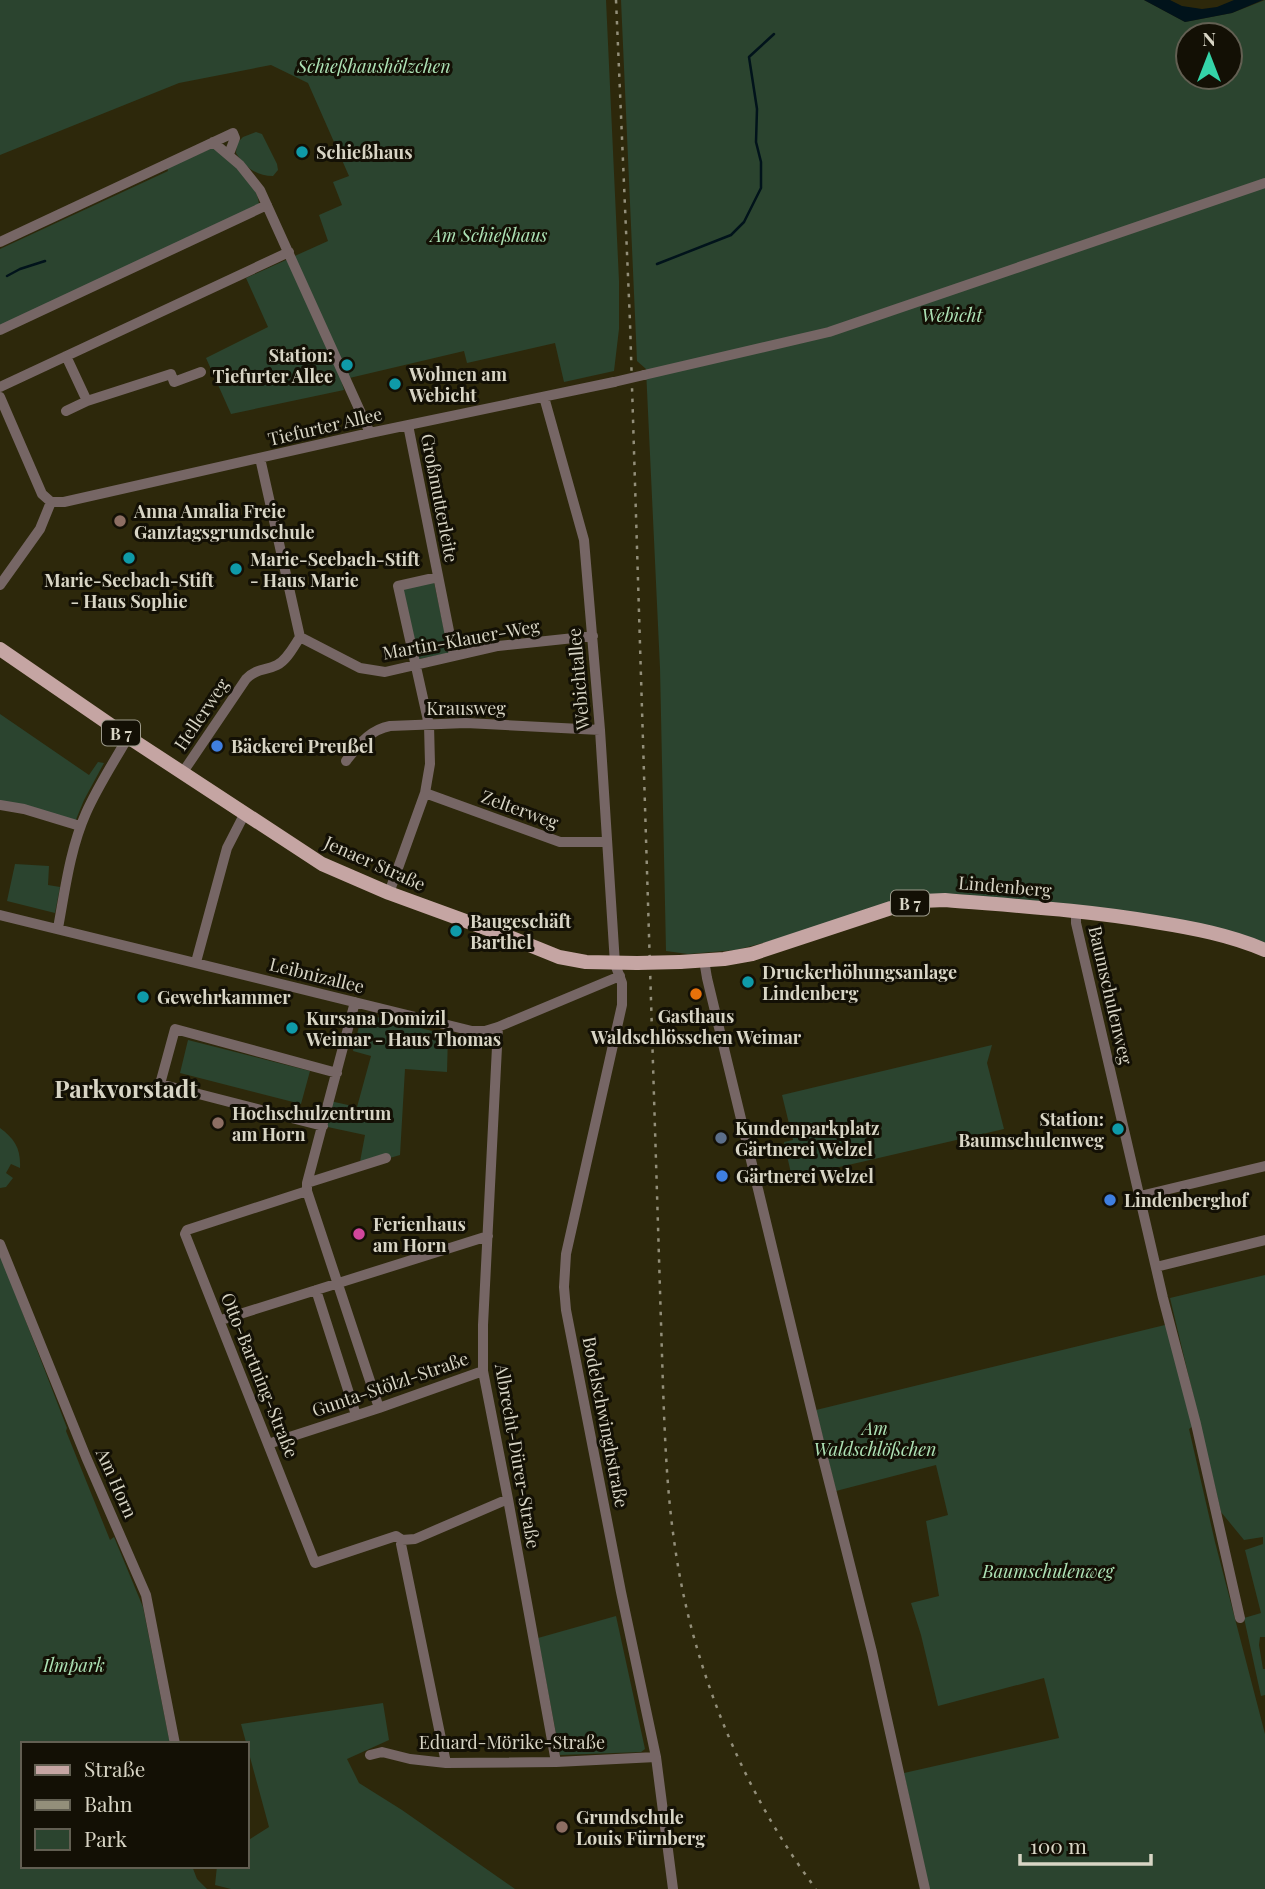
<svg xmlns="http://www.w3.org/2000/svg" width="1265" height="1889" viewBox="0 0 1265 1889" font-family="'Playfair Display',serif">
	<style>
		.green { fill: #2b442f; fill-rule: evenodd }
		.water { fill: #01131b }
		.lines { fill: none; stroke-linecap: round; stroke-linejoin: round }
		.stream { stroke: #01131b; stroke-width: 2.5 }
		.minor { stroke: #766665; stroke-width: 10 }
		.major { stroke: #c5a5a3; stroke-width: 14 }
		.rail { stroke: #938f7a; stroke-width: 2.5; stroke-dasharray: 3.5 7; stroke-linecap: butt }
		.minor-bridge { stroke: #766665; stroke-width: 10 }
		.major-bridge { stroke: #c5a5a3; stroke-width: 14 }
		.culture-dot { fill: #0f9aa8; stroke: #131005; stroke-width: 2.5 }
		.education-dot { fill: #8d6e63; stroke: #131005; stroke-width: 2.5 }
		.shop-dot { fill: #3f7fe0; stroke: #131005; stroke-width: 2.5 }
		.food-dot { fill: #e8710a; stroke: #131005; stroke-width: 2.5 }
		.service-dot { fill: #5c6f8a; stroke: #131005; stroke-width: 2.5 }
		.hotel-dot { fill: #d1479c; stroke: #131005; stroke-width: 2.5 }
		.labels { text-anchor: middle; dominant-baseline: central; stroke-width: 6; stroke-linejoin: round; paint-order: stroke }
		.shield { fill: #131005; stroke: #9d9a8b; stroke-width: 2 }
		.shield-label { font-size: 16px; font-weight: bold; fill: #d8d5c5 }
		.park-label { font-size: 18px; font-style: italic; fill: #ade2b5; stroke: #131005 }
		.poi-label { font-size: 18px; font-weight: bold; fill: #d8d5c5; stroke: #131005; text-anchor: start }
		.street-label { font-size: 18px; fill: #d8d5c5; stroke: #131005 }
		.district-label { font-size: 24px; font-weight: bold; fill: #d8d5c5; stroke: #131005 }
	</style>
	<rect width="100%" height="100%" fill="#2d280b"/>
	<path class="green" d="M0,0H606L619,281V329L614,371L564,382L555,343L467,363L464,351L341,380L344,390L231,414L206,358L268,327L246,278L328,241L319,215L342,205L333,182L349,176L308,83L271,65L179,83L0,155Z
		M621,0H1144L1185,22L1232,13L1265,0V944L946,895L736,950L688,954L666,951L660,668L646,369L637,361ZM1188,35H1230V77H1188Z
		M256,132L262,134L277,164L278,170L273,176C256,176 245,167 236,153L237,143L243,137Z
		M212,148L215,149C232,163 257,181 259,204L0,326V249L168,171L167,168Z
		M434,582L449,653L419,659L403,589Z
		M0,714L89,775L98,762L104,763L84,800L75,822L0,802Z
		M15,864L49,866L48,885L60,887L55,913L7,901Z
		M353,1011L448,1035L447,1072L405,1069L400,1155L359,1167L365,1135L323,1126L330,1101L357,1107L371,1056L353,1051L360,1022L351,1019Z
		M188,1040L310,1071L301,1104L180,1073Z
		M992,1045L987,1063L1004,1129L792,1178L784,1142L793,1140L782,1095Z
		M0,1128C15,1139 21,1149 20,1168L11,1164L6,1173L13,1178L6,1187L0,1188Z
		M0,1254L67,1428L66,1431L110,1540L114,1537L143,1607L170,1744H23V1866H192L197,1879L207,1889H0Z
		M1265,1275V1637H1260L1259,1645L1263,1669H1265V1695L1261,1696L1244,1618L1261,1613L1245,1550L1263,1544V1537L1244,1540L1221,1512L1170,1298Z
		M1169,1324L1193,1426L1189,1429L1215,1542L1265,1734V1889H929L904,1773L1059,1738L1044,1678L938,1706L921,1635L911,1603L939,1596L926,1521L948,1515L936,1465L836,1491L816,1410Z
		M616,1616L645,1749L641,1752L560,1755L538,1638Z
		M383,1703L389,1740L347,1759L359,1783L402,1810L515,1889H231L215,1885L217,1866H247V1841L269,1827L241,1724Z"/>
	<path class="water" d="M1144,0H1170L1182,6L1202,9L1217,7L1234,0H1263L1232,13L1185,22Z"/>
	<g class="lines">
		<path class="stream" d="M657,264L731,235L744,222L761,188V162L756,142L757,109L749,57L774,34
			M7,276L20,269L45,261"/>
		<path class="minor" d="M213,142L240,165L260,190L370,433
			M0,242L233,133L235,138L229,154
			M0,330L267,205
			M66,356L87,401
			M644,375L829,332L1265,183
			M0,387L289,252
			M0,397L42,494L51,502H64L370,433L614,382
			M544,397L584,540L600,730L615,964L622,983V1005L566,1254L564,1287L566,1310L621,1592L656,1757L673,1889
			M66,411L87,401L171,374L174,382L201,372
			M408,425L454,656
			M0,585L40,529L51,502
			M300,637L360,668L385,672L498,646L593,636
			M346,761C359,745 369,730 390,726L466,723L600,730
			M183,772L246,679C257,668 265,671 277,665C287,660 294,646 300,637L260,458
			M425,793L560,842H607
			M0,805L24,809L80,826
			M389,893L425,793L430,764L429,725L398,586L438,577
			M1076,911V923L1163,1298L1196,1424L1240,1618
			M0,915L472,1031H485L498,1027L620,976
			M58,928C65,890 70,849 86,813C98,786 114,762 128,737
			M704,960L707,978L822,1454L872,1652L925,1889
			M196,962L227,848L245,813
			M355,1002L307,1183V1191L379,1408
			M498,1027L483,1325V1371L508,1499L556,1762
			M323,1126L160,1084L175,1029L337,1073
			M307,1183L386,1158
			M307,1191L187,1230L185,1234L315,1563L396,1536L402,1540
			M1140,1196L1265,1166
			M0,1244L86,1457L146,1595L175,1744
			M1156,1267L1265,1240
			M316,1290L356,1415
			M221,1320L488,1236
			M268,1444L379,1408L483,1371
			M370,1755L382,1752L410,1759L446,1763L556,1762L656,1757
			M446,1763L401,1544L402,1540L415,1539L508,1499"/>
		<path class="major" d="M0,649L128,737L322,864L389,893L512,938L559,957L586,962L637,963
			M680,962L724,959L752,954L891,908L922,901L945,900C1016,906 1086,910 1155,922C1193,928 1230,935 1265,950"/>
		<path class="rail" d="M616,0L630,322L663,1387C665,1441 667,1494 675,1547C692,1667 743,1792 816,1889"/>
		<path class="minor-bridge" d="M614,382L644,375"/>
		<path class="major-bridge" d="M637,963L680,962"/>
	</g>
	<g class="culture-dot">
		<circle cx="302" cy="152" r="7"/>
		<circle cx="347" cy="365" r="7"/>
		<circle cx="395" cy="384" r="7"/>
		<circle cx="129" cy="558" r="7"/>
		<circle cx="236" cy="569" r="7"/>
		<circle cx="456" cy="931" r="7"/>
		<circle cx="748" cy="982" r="7"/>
		<circle cx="143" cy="997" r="7"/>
		<circle cx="292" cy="1028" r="7"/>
		<circle cx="1118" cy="1129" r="7"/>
	</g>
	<g class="education-dot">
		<circle cx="120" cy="521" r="7"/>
		<circle cx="218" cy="1123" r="7"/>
		<circle cx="562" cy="1827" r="7"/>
	</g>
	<g class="shop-dot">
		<circle cx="217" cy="746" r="7"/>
		<circle cx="722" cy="1176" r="7"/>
		<circle cx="1110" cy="1200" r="7"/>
	</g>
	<circle class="food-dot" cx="696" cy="994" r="7"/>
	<circle class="service-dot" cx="721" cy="1138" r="7"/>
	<circle class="hotel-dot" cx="359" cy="1234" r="7"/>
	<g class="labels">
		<g class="shield">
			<rect x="102" y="720.5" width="38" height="25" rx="5"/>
			<rect x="891" y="890.5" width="38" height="25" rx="5"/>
		</g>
		<g class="shield-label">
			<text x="121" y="733">B 7</text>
			<text x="910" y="903">B 7</text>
		</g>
		<g class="park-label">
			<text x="374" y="66">Schießhaushölzchen</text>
			<text x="489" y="235">Am Schießhaus</text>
			<text x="952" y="315">Webicht</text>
			<text x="875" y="1428">Am<tspan x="875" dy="21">Waldschlößchen</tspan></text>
			<text x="1048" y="1571">Baumschulenweg</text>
			<text x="74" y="1665">Ilmpark</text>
		</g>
		<g class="poi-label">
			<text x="316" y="152">Schießhaus</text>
			<text x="333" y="355" text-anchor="end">Station:<tspan x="333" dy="21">Tiefurter Allee</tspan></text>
			<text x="409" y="374">Wohnen am<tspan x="409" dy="21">Webicht</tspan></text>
			<text x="134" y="511">Anna Amalia Freie<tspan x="134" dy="21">Ganztagsgrundschule</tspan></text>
			<text x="250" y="559">Marie-Seebach-Stift<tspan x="250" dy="21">- Haus Marie</tspan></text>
			<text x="129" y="580" text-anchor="middle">Marie-Seebach-Stift<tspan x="129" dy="21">- Haus Sophie</tspan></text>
			<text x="231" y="746">Bäckerei Preußel</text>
			<text x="470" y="921">Baugeschäft<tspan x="470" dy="21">Barthel</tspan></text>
			<text x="762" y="972">Druckerhöhungsanlage<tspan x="762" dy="21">Lindenberg</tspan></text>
			<text x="157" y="997">Gewehrkammer</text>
			<text x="696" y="1016" text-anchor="middle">Gasthaus<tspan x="696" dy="21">Waldschlösschen Weimar</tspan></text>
			<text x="306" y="1018">Kursana Domizil<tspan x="306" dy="21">Weimar - Haus Thomas</tspan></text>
			<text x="232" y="1113">Hochschulzentrum<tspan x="232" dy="21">am Horn</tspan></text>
			<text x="1104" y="1119" text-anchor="end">Station:<tspan x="1104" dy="21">Baumschulenweg</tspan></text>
			<text x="735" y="1128">Kundenparkplatz<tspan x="735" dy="21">Gärtnerei Welzel</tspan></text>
			<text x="736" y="1176">Gärtnerei Welzel</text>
			<text x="1124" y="1200">Lindenberghof</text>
			<text x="373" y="1224">Ferienhaus<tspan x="373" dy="21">am Horn</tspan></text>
			<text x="576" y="1817">Grundschule<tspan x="576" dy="21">Louis Fürnberg</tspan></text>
		</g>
		<g class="street-label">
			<text transform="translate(325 426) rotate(-13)">Tiefurter Allee</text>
			<text transform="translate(440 498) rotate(79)">Großmutterleite</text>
			<text transform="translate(461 639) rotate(-10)">Martin-Klauer-Weg</text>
			<text transform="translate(578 679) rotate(-95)">Webichtallee</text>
			<text x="466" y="708">Krausweg</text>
			<text transform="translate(201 714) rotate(-56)">Hellerweg</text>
			<text transform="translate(520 809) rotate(20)">Zelterweg</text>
			<text transform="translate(375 863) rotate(24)">Jenaer Straße</text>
			<text transform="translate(1005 886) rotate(5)">Lindenberg</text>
			<text transform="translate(317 975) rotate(14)">Leibnizallee</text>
			<text transform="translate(1111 995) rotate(77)">Baumschulenweg</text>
			<text transform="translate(260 1375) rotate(68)">Otto-Bartning-Straße</text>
			<text transform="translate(390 1384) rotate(-19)">Gunta-Stölzl-Straße</text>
			<text transform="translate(606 1422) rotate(79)">Bodelschwinghstraße</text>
			<text transform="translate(518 1456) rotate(80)">Albrecht-Dürer-Straße</text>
			<text transform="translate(117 1483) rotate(66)">Am Horn</text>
			<text x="512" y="1742">Eduard-Mörike-Straße</text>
		</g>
		<g class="district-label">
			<text x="126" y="1088">Parkvorstadt</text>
		</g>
	</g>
	<rect x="21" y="1742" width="228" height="126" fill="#131005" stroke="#625f52" stroke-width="2"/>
	<rect x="35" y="1765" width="35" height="10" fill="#c5a5a3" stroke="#625f52" stroke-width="2"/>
	<text x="84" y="1777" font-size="21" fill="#d8d5c5">Straße</text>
	<rect x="35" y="1800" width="35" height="10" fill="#938f7a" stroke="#625f52" stroke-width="2"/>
	<text x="84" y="1812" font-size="21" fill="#d8d5c5">Bahn</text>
	<rect x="35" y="1829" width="35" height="21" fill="#2b442f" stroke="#625f52" stroke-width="2"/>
	<text x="84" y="1847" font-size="21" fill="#d8d5c5">Park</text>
	<g transform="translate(1209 56)"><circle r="33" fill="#131005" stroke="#625f52" stroke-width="2"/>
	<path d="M0-5L12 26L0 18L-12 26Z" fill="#34d4a8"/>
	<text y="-10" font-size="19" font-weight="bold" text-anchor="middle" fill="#d8d5c5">N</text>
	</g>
	<path d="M1020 1854v10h131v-10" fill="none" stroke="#d8d5c5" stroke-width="3.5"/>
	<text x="1030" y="1854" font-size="21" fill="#d8d5c5" stroke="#131005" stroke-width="5" paint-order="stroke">100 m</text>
</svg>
